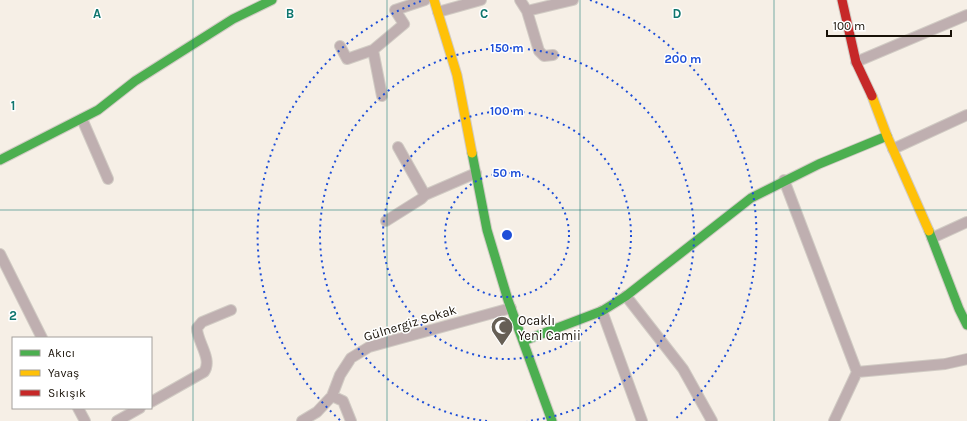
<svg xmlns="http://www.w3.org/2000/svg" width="967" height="421" viewBox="0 0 967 421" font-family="Karla,sans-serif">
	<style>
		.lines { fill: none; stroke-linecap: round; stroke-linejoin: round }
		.street-casing { stroke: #d1cbc4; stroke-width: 12 }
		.fast-casing { stroke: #d1cbc4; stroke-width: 11 }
		.slow-casing { stroke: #d1cbc4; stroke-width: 11 }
		.jam-casing { stroke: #d1cbc4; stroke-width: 11 }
		.street { stroke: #bfafb0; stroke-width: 10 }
		.fast { stroke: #4caf50; stroke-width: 9 }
		.slow { stroke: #ffc107; stroke-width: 9 }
		.jam { stroke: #c62828; stroke-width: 9 }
		.grid { fill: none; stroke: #0f766e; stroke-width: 1; stroke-opacity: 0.55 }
		.ring { fill: none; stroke: #1d4ed8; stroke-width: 2; stroke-dasharray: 2 4 }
		.labels { text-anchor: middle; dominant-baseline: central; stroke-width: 3; stroke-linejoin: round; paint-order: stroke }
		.poi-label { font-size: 13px; fill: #181107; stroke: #fff; text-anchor: start }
		.street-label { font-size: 13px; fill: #181107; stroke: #fff }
		.grid-label { font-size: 13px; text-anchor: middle; font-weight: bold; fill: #0f766e; stroke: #fff; stroke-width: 3; stroke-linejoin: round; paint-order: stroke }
		.centre { fill: #1d4ed8; stroke: #fff; stroke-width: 2 }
		.ring-label { font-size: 12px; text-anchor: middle; font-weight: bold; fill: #1d4ed8; stroke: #fff; stroke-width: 3; stroke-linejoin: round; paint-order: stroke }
	</style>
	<rect width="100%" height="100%" fill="#f6efe6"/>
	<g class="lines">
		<g class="street-casing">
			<path id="street" d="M520,0L527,11L539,51L544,56L553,55
				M527,11L573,0
				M438,12L481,0
				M340,46L347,59L373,50
				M856,62L967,15
				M382,96L373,50L404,24L395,10L425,0
				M82,119L108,179
				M398,147L425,195
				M893,149L967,115
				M784,180L857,372L834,421
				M386,221L421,199L425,195L476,173
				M932,238L967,222
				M0,254L42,338
				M626,296L683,369L712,421
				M602,311L642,421
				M857,372L945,364L967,359
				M332,396L343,401L351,421
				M151,402L204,372C213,359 197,342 197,328L202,322L231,310
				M78,408L85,421
				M117,421L140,408
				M302,421L317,412L332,396L340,375L351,358L369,347L511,308"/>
		</g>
		<g class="fast-casing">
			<path id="fast" d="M472,153L487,230L508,300L552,421
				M0,160L98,110L135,81L233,19L272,0
				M929,231L959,309L967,325
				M523,341L602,311L626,296L751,198L819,164L887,136"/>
		</g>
		<g class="slow-casing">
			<path id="slow" d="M434,0L457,75L472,153
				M872,96L887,136L929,231"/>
		</g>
		<g class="jam-casing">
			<path id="jam" d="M842,0L856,62L872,96"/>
		</g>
		<use href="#street" class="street"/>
		<use href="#fast" class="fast"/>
		<use href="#slow" class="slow"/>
		<use href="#jam" class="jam"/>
	</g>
	<path class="grid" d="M193,0V421M387,0V421M580,0V421M774,0V421M0,210H967"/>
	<g class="ring">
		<circle cx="507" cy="235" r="62"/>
		<circle cx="507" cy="235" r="124"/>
		<path d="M487 421A187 187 0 1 1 527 421"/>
		<path d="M340 420A249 249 0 0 1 424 0M590 0A249 249 0 0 1 674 420"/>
	</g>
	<defs>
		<g id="mosque-pin" transform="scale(1.15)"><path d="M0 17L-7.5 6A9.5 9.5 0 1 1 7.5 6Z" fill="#665f55" stroke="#fff"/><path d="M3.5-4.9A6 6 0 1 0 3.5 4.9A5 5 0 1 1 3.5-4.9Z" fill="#fff"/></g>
	</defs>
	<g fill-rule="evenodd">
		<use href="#mosque-pin" x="502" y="327"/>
	</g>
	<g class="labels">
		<g class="poi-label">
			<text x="518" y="320">Ocaklı<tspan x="518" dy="15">Yeni Camii</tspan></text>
		</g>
		<g class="street-label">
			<text transform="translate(410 323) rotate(-17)">Gülnergiz Sokak</text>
		</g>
	</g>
	<g class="grid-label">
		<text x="97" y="18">A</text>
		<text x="290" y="18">B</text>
		<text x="484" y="18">C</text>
		<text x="677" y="18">D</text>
		<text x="13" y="110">1</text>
		<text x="13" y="320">2</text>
	</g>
	<circle cx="507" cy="235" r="6" class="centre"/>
	<g class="ring-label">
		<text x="507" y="52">150 m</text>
		<text x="683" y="63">200 m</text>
		<text x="507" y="115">100 m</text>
		<text x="507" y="177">50 m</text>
	</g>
	<rect x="12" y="337" width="140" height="72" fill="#ffffff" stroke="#a3a09c"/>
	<rect x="20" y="350" width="20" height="6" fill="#4caf50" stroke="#a3a09c"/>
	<text x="48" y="357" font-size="12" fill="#181107">Akıcı</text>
	<rect x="20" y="370" width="20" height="6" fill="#ffc107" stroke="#a3a09c"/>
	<text x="48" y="377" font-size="12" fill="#181107">Yavaş</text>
	<rect x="20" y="390" width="20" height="6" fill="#c62828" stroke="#a3a09c"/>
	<text x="48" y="397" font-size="12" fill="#181107">Sıkışık</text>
	<path d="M827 30v6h124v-6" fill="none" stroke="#181107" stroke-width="2"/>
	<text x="833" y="30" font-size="12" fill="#181107" stroke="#ffffff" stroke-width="3" paint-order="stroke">100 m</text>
</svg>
